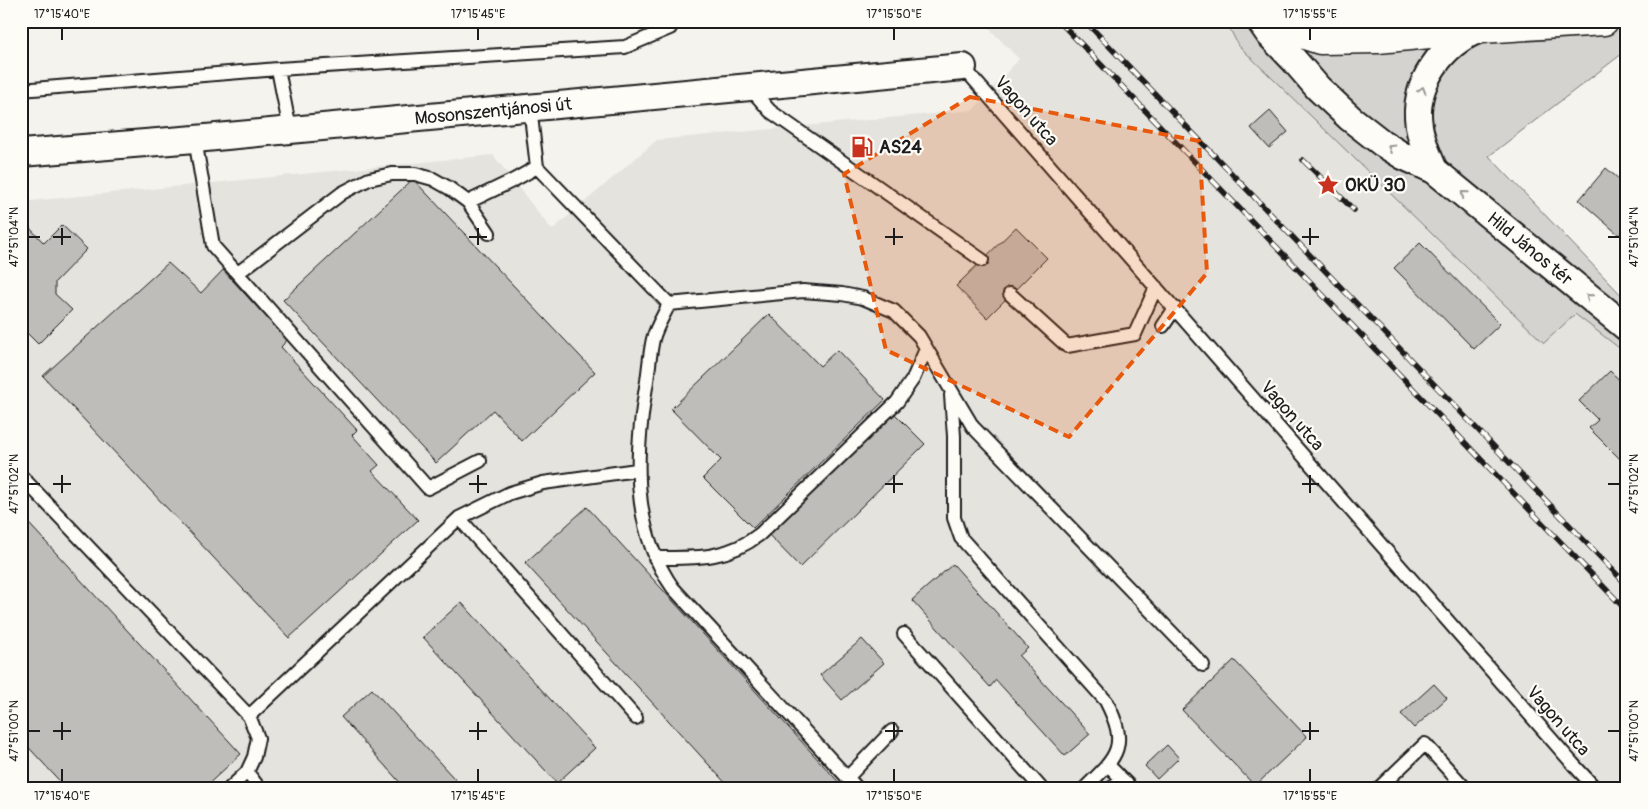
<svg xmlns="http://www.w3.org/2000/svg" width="1648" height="809" viewBox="0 0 1648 809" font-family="Pangolin,sans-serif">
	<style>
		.built { fill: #e4e3de }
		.green { fill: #d4d3cf; stroke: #787876 }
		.building { fill: #bebdba; stroke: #1c1c1c }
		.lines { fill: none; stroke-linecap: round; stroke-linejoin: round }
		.service-casing { stroke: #1c1c1c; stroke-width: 16 }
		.minor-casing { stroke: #1c1c1c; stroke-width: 30 }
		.tertiary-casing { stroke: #1c1c1c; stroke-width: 31 }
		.service { stroke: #fdfcf7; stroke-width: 12 }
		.minor { stroke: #fdfcf7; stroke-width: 26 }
		.tertiary { stroke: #fdfcf7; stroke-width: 28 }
		.rail-casing { stroke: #1c1c1c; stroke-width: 5.5 }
		.rail { stroke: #fdfcf7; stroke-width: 4; stroke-dasharray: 11; stroke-linecap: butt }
		.oneway { stroke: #989794 }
		.marked { fill: #e8590c; fill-opacity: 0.2; stroke: #e8590c; stroke-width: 4; stroke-dasharray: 10 6; stroke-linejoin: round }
		.ticks { fill: none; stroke: #1c1c1c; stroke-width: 2 }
		.labels { text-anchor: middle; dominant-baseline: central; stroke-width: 4.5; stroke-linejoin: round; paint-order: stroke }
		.street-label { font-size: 18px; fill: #1c1c1c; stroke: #fdfcf7 }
		.poi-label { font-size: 18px; font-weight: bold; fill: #1c1c1c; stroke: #fdfcf7; text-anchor: start }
		.neatline { fill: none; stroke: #1c1c1c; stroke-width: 2 }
		.ticks-label { font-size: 12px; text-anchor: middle; fill: #1c1c1c }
	</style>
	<rect width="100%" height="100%" fill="#f4f3ee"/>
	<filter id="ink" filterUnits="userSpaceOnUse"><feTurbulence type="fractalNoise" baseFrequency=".02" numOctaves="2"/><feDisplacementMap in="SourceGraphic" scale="10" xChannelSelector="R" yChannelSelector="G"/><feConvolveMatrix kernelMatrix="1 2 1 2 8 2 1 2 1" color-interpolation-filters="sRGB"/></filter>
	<g filter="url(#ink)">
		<path class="built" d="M982,21H1226L1238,45L1544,342L1575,314L1627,354V788H21V202L493,155L552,230L657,140L973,110L1019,59Z"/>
		<path class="green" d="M1226,21H1627V50L1489,156L1627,301V354L1575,314L1544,343L1238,45Z"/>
		<path class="building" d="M1270,111L1288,132L1269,148L1251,128Z
			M1606,168L1627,186V226L1619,235L1579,200Z
			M413,179L595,372L522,441L493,410L436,463L283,300Z
			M27,225L44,243L62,225L87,249L55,282V294L72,310L38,344L21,327V231Z
			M1016,227L1047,258L987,318L956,286Z
			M1420,243L1500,324L1474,349L1394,268Z
			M168,263L201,293L223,270L287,340L281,347L357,430L352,435L379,465L372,471L418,520L289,638L43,376Z
			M769,314L820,366L837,350L885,400L753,528L703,478L721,460L671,409Z
			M1610,371L1627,387V466L1589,428L1598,420L1579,401Z
			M892,411L925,444L800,567L767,533Z
			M587,507L844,788H730L525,563Z
			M21,515L241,754L204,788H66L21,739Z
			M953,564L1028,648L1019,656L1090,734L1065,756L996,680L990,687L912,600Z
			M461,602L595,748L557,783L423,637Z
			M862,639L884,663L842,700L820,675Z
			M1234,660L1307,737L1255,786L1182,710Z
			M1434,684L1447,698L1414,728L1401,714Z
			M372,689L463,788H405L341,717Z
			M1167,745L1179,758L1157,779L1145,766Z"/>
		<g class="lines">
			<g class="service-casing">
				<path id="service" d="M963,67L1573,764L1595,788
					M749,87L770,111L982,260
					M21,90L278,69
					M530,107L537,167L669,304L803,291L842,294L863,298L894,311L919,336L973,427L1203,665
					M290,130L278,69L625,47L670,28L673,21
					M195,139L213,246L428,488L480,461
					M468,202L489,233
					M238,273L342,193L369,179L392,174H415L433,179L449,188L468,202L514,180L537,167
					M1010,294L1067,346L1135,334L1156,287
					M669,304C664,315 656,327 653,339C650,352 649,367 647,381C635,451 630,527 673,588L857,788
					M1163,326L1175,308
					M951,395L954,436V518L961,538L1106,701C1129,746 1118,756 1085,788
					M21,476L249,716L258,738L254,757L247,772L230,788
					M459,518L636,718
					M655,558C695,558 727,560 760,534L897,402L913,379L926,349
					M904,634L1041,788
					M249,716L459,518L510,493L543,483L637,470
					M1108,765L1131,788
					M247,772L259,788
					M847,778L892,731
					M1112,788L1121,779
					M1379,788L1425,744L1465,788"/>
			</g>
			<g class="minor-casing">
				<g id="minor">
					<path id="s1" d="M1260,21L1269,34L1293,59L1318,88L1350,118L1382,143L1403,156L1434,170L1627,328"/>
					<path id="s2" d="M21,153L195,139L963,67"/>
					<path d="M1434,170C1428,155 1421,141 1419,126C1412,84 1443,42 1481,29"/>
				</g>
			</g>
			<g class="tertiary-casing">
				<path id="tertiary" d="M1270,21L1277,26L1320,40L1378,39L1481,29L1604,21"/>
			</g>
			<use href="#service" class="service"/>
			<use href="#minor" class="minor"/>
			<use href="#tertiary" class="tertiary"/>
			<g class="rail-casing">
				<path id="rail" d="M1059,21L1627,611
					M1085,21L1627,585
					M1303,160L1354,210"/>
			</g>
			<use href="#rail" class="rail"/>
		</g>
		<defs><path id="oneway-chevron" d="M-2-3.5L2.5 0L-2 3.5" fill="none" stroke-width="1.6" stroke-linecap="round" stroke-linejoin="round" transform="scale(1.25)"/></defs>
		<g class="oneway">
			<use href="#oneway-chevron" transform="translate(1422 90) rotate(-74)"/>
			<use href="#oneway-chevron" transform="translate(1391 148) rotate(-148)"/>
			<use href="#oneway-chevron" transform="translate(1464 194) rotate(-141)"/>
			<use href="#oneway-chevron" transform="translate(1589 297) rotate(-141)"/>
		</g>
	</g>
	<path class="marked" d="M970,97L1199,141L1207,273L1069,437L886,350L844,174Z"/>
	<path class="ticks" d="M62,28V40M478,28V40M894,28V40M1310,28V40M62,228V245M478,228V245M894,228V245M1310,228V245M28,237H40M53,237H71M469,237H487M885,237H903M1302,237H1319M1608,237H1620M62,475V493M478,475V493M894,475V493M1310,475V493M28,484H40M53,484H71M469,484H487M885,484H903M1302,484H1319M1608,484H1620M62,722V740M478,722V740M894,722V740M1310,722V740M28,731H40M53,731H71M469,731H487M885,731H903M1302,731H1319M1608,731H1620M62,769V782M478,769V782M894,769V782M1310,769V782"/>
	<defs>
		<g id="fuel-bare" transform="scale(1.725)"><path d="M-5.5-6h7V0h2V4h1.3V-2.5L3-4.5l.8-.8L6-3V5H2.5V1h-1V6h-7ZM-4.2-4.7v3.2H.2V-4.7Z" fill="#c8321e" stroke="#fdfcf7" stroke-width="2.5" paint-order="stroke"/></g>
		<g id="sight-bare" transform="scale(1.725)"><path d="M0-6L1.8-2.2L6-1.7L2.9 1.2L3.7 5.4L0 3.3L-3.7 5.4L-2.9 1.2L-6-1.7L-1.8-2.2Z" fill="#c8321e" stroke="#fdfcf7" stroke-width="2.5" paint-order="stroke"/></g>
	</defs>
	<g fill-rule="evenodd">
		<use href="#fuel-bare" x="862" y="147"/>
		<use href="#sight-bare" x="1328" y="185"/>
	</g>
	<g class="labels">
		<g class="street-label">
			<text stroke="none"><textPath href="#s2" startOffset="474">Mosonszentjánosi út</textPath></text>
			<text transform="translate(1026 111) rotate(49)">Vagon utca</text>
			<text stroke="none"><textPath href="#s1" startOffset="356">Hild János tér</textPath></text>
			<text transform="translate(1292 416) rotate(49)">Vagon utca</text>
			<text transform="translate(1558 721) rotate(49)">Vagon utca</text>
		</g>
		<g class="poi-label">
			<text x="879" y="147">AS24</text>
			<text x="1345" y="185">OKÜ 30</text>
		</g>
	</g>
	<rect width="1648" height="809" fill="none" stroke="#fdfcf7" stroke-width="55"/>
	<rect x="28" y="28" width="1592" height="754" class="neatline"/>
	<g class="ticks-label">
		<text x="62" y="18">17°15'40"E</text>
		<text x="478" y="18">17°15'45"E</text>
		<text x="894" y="18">17°15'50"E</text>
		<text x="1310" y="18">17°15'55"E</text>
		<text transform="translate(14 237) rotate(-90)" y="4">47°51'04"N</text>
		<text transform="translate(1634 237) rotate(-90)" y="4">47°51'04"N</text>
		<text transform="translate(14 484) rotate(-90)" y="4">47°51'02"N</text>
		<text transform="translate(1634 484) rotate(-90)" y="4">47°51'02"N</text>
		<text transform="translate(14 731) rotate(-90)" y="4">47°51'00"N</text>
		<text transform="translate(1634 731) rotate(-90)" y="4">47°51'00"N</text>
		<text x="62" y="800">17°15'40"E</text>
		<text x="478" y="800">17°15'45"E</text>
		<text x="894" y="800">17°15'50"E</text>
		<text x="1310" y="800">17°15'55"E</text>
	</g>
</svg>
